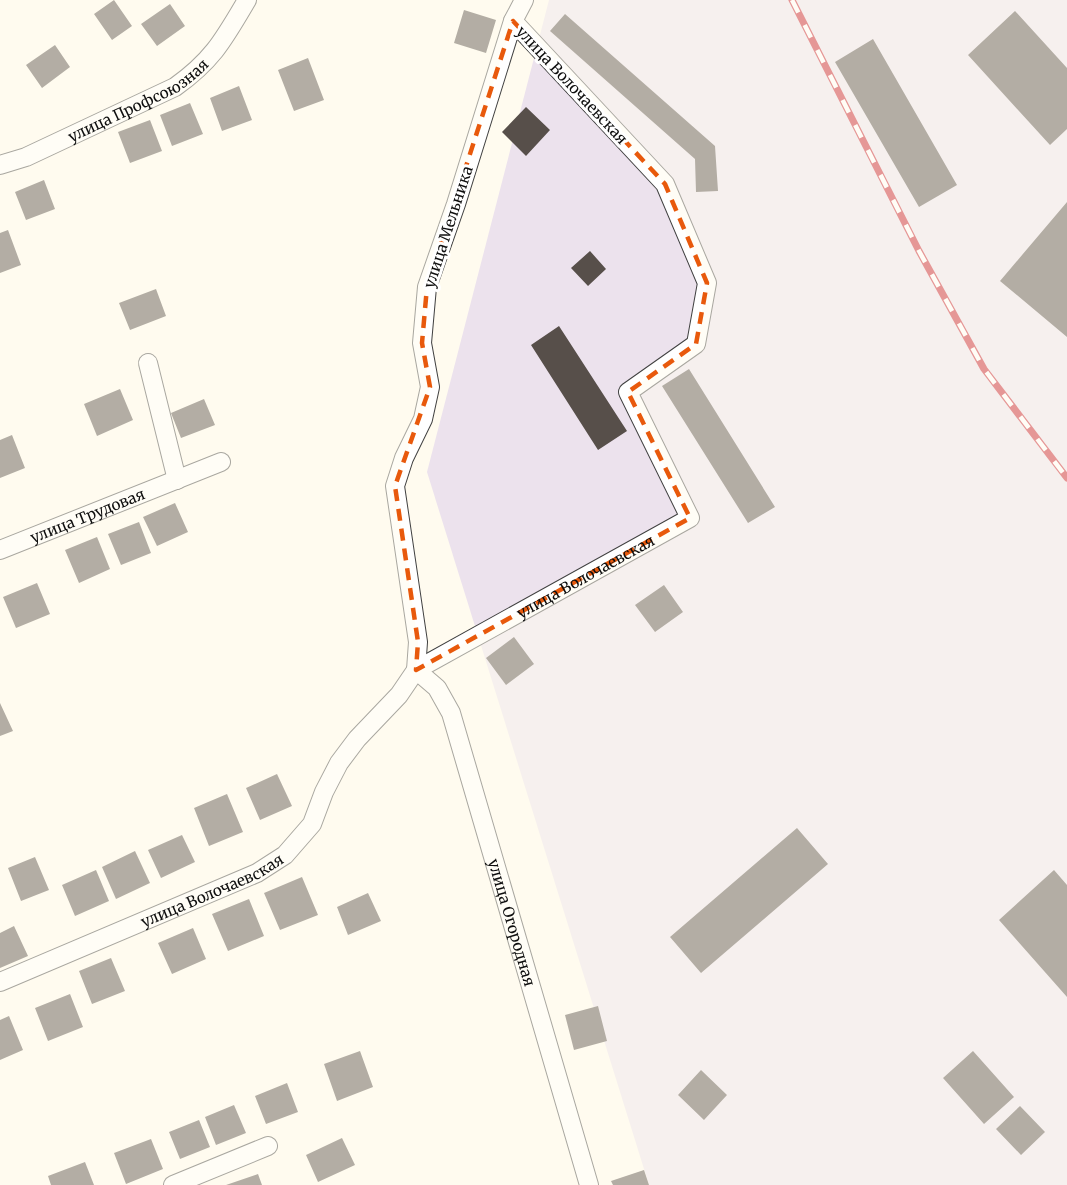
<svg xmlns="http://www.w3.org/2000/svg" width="1067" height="1185" viewBox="0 0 1067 1185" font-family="Merriweather,serif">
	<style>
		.industrial { fill: #ece2ed }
		.building { fill: #574f4a }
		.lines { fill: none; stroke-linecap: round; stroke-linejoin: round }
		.minor-casing { stroke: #414141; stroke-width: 20 }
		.minor { stroke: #fff; stroke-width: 18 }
		.rail-casing { stroke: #c61e2b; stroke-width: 7 }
		.rail { stroke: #fff; stroke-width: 4.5; stroke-dasharray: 14; stroke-linecap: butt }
		.marked { fill: none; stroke: #e8590c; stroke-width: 4.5; stroke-dasharray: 12 8; stroke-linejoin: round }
		.labels { text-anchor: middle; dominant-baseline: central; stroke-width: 6; stroke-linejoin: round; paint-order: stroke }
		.street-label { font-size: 15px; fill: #0e0e0e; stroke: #fff }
	</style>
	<rect width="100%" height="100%" fill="#fffbef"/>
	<path class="industrial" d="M549,0H1067V1185H649L427,472Z"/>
	<path class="building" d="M114,0L132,26L112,40L94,14Z
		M170,4L185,26L157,46L141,24Z
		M464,10L496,20L486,53L454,43Z
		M1015,11L1067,68V129L1050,145L968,55Z
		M565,14L715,146L718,191L696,192L695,159L550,31Z
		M873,39L957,185L919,207L835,62Z
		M55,45L70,67L42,88L26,65Z
		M308,58L324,100L294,111L278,70Z
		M239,86L252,120L222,131L210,98Z
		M190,103L203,134L172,146L160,115Z
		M526,107L550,130L526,156L502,132Z
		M150,120L162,151L130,163L118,132Z
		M44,180L55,209L26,220L15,192Z
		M1067,202V337L1000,281Z
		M8,230L21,265L0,273V233Z
		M590,251L606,269L588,286L571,268Z
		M156,289L166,316L130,330L119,303Z
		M559,326L627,431L598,450L531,345Z
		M689,369L775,507L748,523L662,386Z
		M120,389L133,420L97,436L84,404Z
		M204,399L215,425L181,438L171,413Z
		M12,435L25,468L0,478V440Z
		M175,503L188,532L157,546L143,517Z
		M139,522L151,553L121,565L108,534Z
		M97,537L110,569L79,583L65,550Z
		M37,583L50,614L16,628L3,597Z
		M664,585L683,612L655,632L635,605Z
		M514,637L534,664L506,685L486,658Z
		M0,703L13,731L0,736Z
		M277,774L292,806L260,820L246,788Z
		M227,794L243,832L209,846L194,808Z
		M797,828L828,864L701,973L670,937Z
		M182,835L195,862L161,878L148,850Z
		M135,851L150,883L116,899L102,867Z
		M35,857L49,890L21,901L8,868Z
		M96,870L109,901L75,916L62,885Z
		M1054,870L1067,885V997L999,920Z
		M302,877L318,915L280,930L264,893Z
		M368,893L381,921L348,935L337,907Z
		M249,899L264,936L228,951L212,914Z
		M14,926L28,956L0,968V933Z
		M193,928L206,959L172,974L158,943Z
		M111,958L125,991L92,1004L79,971Z
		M70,994L83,1027L48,1041L35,1008Z
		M598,1006L607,1041L574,1050L565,1015Z
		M9,1016L23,1050L0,1060V1020Z
		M360,1051L373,1087L337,1101L324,1064Z
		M973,1051L1014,1097L984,1124L943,1078Z
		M701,1070L727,1095L704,1120L678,1095Z
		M287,1083L298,1112L266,1124L255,1096Z
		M234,1105L246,1133L216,1145L205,1117Z
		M1020,1106L1045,1132L1021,1155L996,1129Z
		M199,1120L210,1147L180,1159L169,1132Z
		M342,1138L355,1165L318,1182L306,1155Z
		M151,1139L163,1169L126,1184L114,1153Z
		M85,1162L94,1185H51L48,1176Z
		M644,1170L649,1185H613L611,1181Z
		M258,1174L262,1185H226Z"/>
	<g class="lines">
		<g class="minor-casing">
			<g id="minor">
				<path id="s1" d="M524,0L513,21L456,204L427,287L422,343L430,387L423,419L404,458L395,486L418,642L416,670L437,688L451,713L589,1185"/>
				<path id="s2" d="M0,165L26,157L175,87C213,60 224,39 247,0"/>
				<path d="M148,363L177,480"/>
				<path id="s3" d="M0,550L221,462"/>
				<path id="s4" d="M0,982L257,873L285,855L312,824L324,792L339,763L357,739L399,695L416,670L690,518L628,392L696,344L707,283L665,184L513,21"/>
				<path d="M173,1185L268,1146"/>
			</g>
		</g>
		<use href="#minor" class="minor"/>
		<g class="rail-casing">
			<path id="rail" d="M792,0L919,251L984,369L1067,478"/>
		</g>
		<use href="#rail" class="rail"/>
	</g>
	<path d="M0 0H1067V1185H0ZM513,21L665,184L707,283L696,344L628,392L690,518L416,670L418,642L395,486L430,387L422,343L427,287Z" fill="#fffbef" fill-opacity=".55" fill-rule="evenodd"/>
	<path class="marked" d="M513,21L665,184L707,283L696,344L628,392L690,518L416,670L418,642L395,486L430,387L422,343L427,287Z"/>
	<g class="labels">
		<g class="street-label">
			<text transform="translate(572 85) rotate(47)">улица Волочаевская</text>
			<text stroke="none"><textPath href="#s2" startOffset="153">улица Профсоюзная</textPath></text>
			<text transform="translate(448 227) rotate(-72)">улица Мельника</text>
			<text stroke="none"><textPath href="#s3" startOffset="94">улица Трудовая</textPath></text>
			<text stroke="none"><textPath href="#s4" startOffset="735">улица Волочаевская</textPath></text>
			<text stroke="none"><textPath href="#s4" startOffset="231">улица Волочаевская</textPath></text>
			<text stroke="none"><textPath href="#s1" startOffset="970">улица Огородная</textPath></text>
		</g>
	</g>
</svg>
